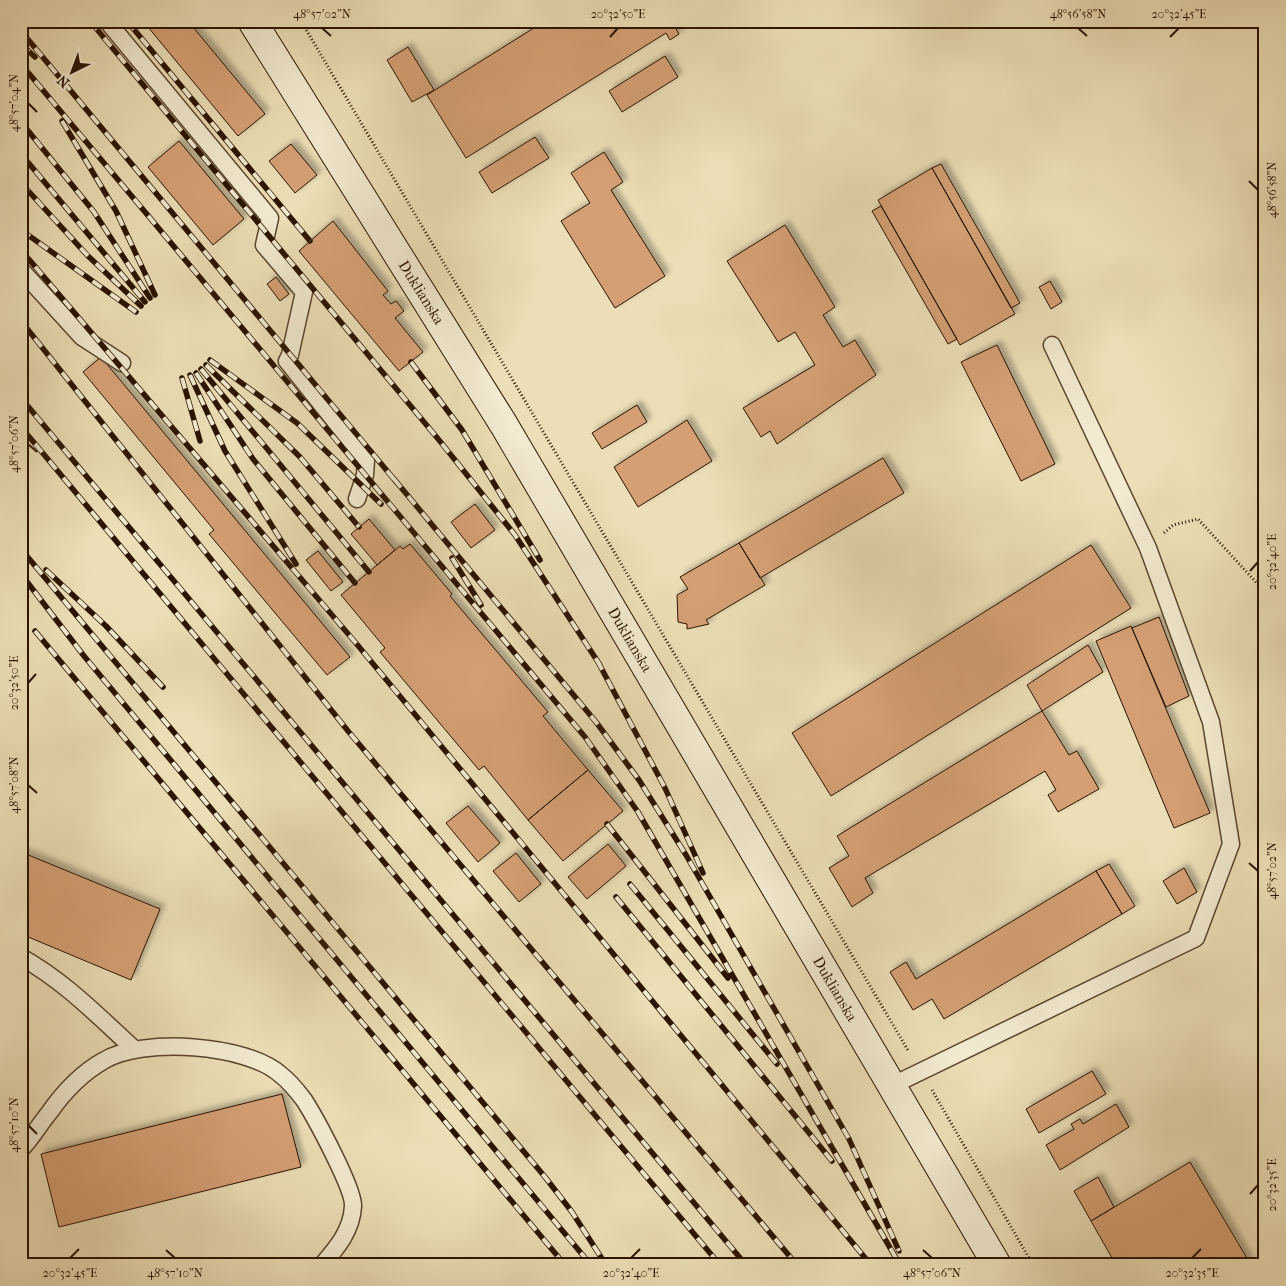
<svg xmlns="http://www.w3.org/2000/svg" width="1286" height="1286" viewBox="0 0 1286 1286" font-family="'IM FELL French Canon',serif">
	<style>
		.building { fill: #d49f75; stroke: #2a1400; filter: url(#shadow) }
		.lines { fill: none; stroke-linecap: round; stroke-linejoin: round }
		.lane-casing { stroke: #5a462e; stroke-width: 19 }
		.secondary-casing { stroke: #2a1400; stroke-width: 30 }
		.path { stroke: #2a1400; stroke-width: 3; stroke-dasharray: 1 2.5; stroke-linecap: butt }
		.lane { stroke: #f3ead0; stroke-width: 16 }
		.secondary { stroke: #f3ead0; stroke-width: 28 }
		.rail-casing { stroke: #2a1400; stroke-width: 5.5 }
		.rail { stroke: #f3ead0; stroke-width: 4; stroke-dasharray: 11; stroke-linecap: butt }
		.ticks { fill: none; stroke: #2a1400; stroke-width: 2 }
		.labels { text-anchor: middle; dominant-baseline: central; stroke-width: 4.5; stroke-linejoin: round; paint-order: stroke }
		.street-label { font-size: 15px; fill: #2a1400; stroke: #f3ead0 }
		.neatline { fill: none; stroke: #2a1400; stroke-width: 2 }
		.ticks-label { font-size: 12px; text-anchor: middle; fill: #2a1400 }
	</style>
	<defs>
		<filter id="shadow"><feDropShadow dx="4.5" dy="-4.5" stdDeviation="2.5" flood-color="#0004"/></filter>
	</defs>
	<rect width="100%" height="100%" fill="#ecdeb6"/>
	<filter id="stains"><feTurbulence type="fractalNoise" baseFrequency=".004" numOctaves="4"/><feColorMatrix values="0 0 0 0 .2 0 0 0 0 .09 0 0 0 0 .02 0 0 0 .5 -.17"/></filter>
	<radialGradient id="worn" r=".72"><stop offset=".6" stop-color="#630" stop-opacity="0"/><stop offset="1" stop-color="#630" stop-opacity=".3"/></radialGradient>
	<path class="building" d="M143,21H188L265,114L238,136Z
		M545,21H685L675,27L679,34L670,40L666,33L466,158L427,95Z
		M408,47L434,90L412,102L387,60Z
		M665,56L678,77L622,112L609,91Z
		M535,137L549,158L492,193L479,172Z
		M179,141L244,219L213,245L148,167Z
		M291,144L317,175L295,193L269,161Z
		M604,152L623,182L611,190L665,276L615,308L561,221L590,203L571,173Z
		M941,164L1020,303L1011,308L932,168Z
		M932,168L1015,314L960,345L878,200Z
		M881,206L957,339L948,344L872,211Z
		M333,221L388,291L383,295L391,304L396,301L404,311L395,318L423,352L399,371L299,251Z
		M785,225L835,307L823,315L843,347L855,340L876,375L777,444L770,431L761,437L743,408L815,365L795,332L778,342L727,261Z
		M276,277L289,294L280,301L267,284Z
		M1050,281L1062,302L1051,309L1039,287Z
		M997,345L1055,464L1021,481L961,362Z
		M101,357L350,657L327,675L209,534L214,530L83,372Z
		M637,405L647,422L602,449L592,433Z
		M687,420L712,461L638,507L614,467Z
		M883,458L904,493L760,578L739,543Z
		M475,504L495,530L471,548L451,522Z
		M369,519L395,550L377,565L351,534Z
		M739,543L765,585L706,620L709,624L687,629V624L678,622L677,595L688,589L680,577Z
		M410,544L452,594L450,596L548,712L543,716L588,770L528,820L484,766L479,770L380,652L385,648L341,595L400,546L403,549Z
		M1091,545L1131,608L831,796L792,733Z
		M318,551L343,582L331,591L306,560Z
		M1159,617L1189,696L1166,707L1132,628Z
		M1131,626L1210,813L1174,828L1096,641Z
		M1088,645L1103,672L1042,711L1027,685Z
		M1042,711L1069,755L1077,751L1099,789L1058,812L1048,795L1056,790L1045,771L865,878L873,893L852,907L829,868L849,856L837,836Z
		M588,770L623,811L563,861L528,820Z
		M468,806L500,843L478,862L446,823Z
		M608,844L626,866L587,899L568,877Z
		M21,852L160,909L131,980L21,934Z
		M516,853L541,884L519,902L493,871Z
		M1109,864L1135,906L1122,914L1096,871Z
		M1184,868L1197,892L1177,904L1163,881Z
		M1096,871L1122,914L944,1019L932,999L913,1010L890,972L906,962L916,979Z
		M1092,1071L1106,1094L1039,1133L1026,1109Z
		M282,1094L301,1167L59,1227L41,1154Z
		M1116,1104L1129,1127L1060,1170L1046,1145L1074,1129L1071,1124L1080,1119L1083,1124Z
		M1190,1162L1251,1265H1116L1091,1221Z
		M1098,1177L1114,1207L1091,1221L1074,1191Z"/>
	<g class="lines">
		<g class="lane-casing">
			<path id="lane" d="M107,21L270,218L264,245L304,292L290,355L287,361L366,460L365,475L357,499
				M21,270L82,337L122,363
				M21,957C64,981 97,1015 133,1048
				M891,1086L1196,938L1231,844L1211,722L1148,548L1052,345
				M21,1149C32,1138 39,1125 49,1113C63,1093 82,1073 103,1061C142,1037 247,1044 281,1075C289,1081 298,1092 304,1100C315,1117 354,1189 353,1206C352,1230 337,1248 322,1265"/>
		</g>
		<g class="secondary-casing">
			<g id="secondary">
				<path id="s1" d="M252,21L504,425L997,1265"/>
			</g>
		</g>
		<path class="path" d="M301,21L909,1052
			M1164,533L1173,525L1198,519L1265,592
			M932,1090L1033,1265"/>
		<use href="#lane" class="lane"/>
		<use href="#secondary" class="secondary"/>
		<g class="rail-casing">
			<path id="rail" d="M90,21L439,440L515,535L600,665
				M127,21L310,241
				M21,31L398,484
				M21,44L35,57
				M21,64L585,737L638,812L900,1265
				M62,121L116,211L155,295
				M21,122L94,212L150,298
				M21,154L145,302
				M21,183L88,256L141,306
				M21,230L136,312
				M21,250L355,642L871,1265
				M21,321L348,731L797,1265
				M210,360L297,423L381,504
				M411,362L462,430L540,560
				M206,365L300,457L359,527
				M201,369L369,572
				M196,373L253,459L355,583
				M190,375L225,451L296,564
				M182,378L200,441
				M21,398L746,1265
				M21,427L720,1265
				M394,479L596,722L639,780L686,855L849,1139L899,1251
				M21,549L545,1177L572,1212L606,1265
				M452,558L481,605
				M46,570L106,626L163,687
				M21,574L84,656L591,1265
				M35,631L565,1265
				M597,660L665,788L703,873
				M607,824L728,978
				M630,884L777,1064
				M616,897L832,1161"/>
		</g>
		<use href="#rail" class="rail"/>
	</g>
	<path class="ticks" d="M322,28L331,36M1078,28L1087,36M610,37L618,28M1170,37L1179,28M28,103L37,112M1249,181L1258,190M28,444L37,452M1250,571L1258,562M28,683L36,674M28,785L37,793M1249,863L1258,871M28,1125L37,1134M1250,1194L1258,1185M166,1250L175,1258M923,1250L932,1258M70,1258L79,1249M631,1258L640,1249M1192,1258L1201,1249"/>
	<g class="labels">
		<g class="street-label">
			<text stroke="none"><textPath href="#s1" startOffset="320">Duklianska</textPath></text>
			<text stroke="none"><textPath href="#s1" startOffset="725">Duklianska</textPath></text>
			<text stroke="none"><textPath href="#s1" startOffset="1130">Duklianska</textPath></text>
		</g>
	</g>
	<rect width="1286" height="1286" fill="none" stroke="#ecdeb6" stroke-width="55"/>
	<g transform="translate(72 72) rotate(222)" stroke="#f3ead0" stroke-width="4" paint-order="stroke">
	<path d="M0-4L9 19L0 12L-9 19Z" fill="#2a1400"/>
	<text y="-8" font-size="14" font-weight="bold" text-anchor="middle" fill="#2a1400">N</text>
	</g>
	<rect x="28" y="28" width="1230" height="1230" class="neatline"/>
	<g class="ticks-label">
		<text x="322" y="18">48°57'02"N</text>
		<text x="618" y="18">20°32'50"E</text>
		<text x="1078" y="18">48°56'58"N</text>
		<text x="1179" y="18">20°32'45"E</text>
		<text transform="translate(14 103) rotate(-90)" y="4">48°57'04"N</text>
		<text transform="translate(1272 190) rotate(-90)" y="4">48°56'58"N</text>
		<text transform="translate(14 444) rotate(-90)" y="4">48°57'06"N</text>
		<text transform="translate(1272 562) rotate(-90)" y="4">20°32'40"E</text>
		<text transform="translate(14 683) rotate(-90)" y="4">20°32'50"E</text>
		<text transform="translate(14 785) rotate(-90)" y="4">48°57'08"N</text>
		<text transform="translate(1272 871) rotate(-90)" y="4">48°57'02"N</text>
		<text transform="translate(14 1125) rotate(-90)" y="4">48°57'10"N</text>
		<text transform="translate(1272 1185) rotate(-90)" y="4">20°32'35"E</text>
		<text x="70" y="1277">20°32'45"E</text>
		<text x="175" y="1277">48°57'10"N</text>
		<text x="631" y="1277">20°32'40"E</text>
		<text x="932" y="1277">48°57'06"N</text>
		<text x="1192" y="1277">20°32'35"E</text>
	</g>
	<rect width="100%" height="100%" filter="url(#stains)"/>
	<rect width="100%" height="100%" fill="url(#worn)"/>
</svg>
